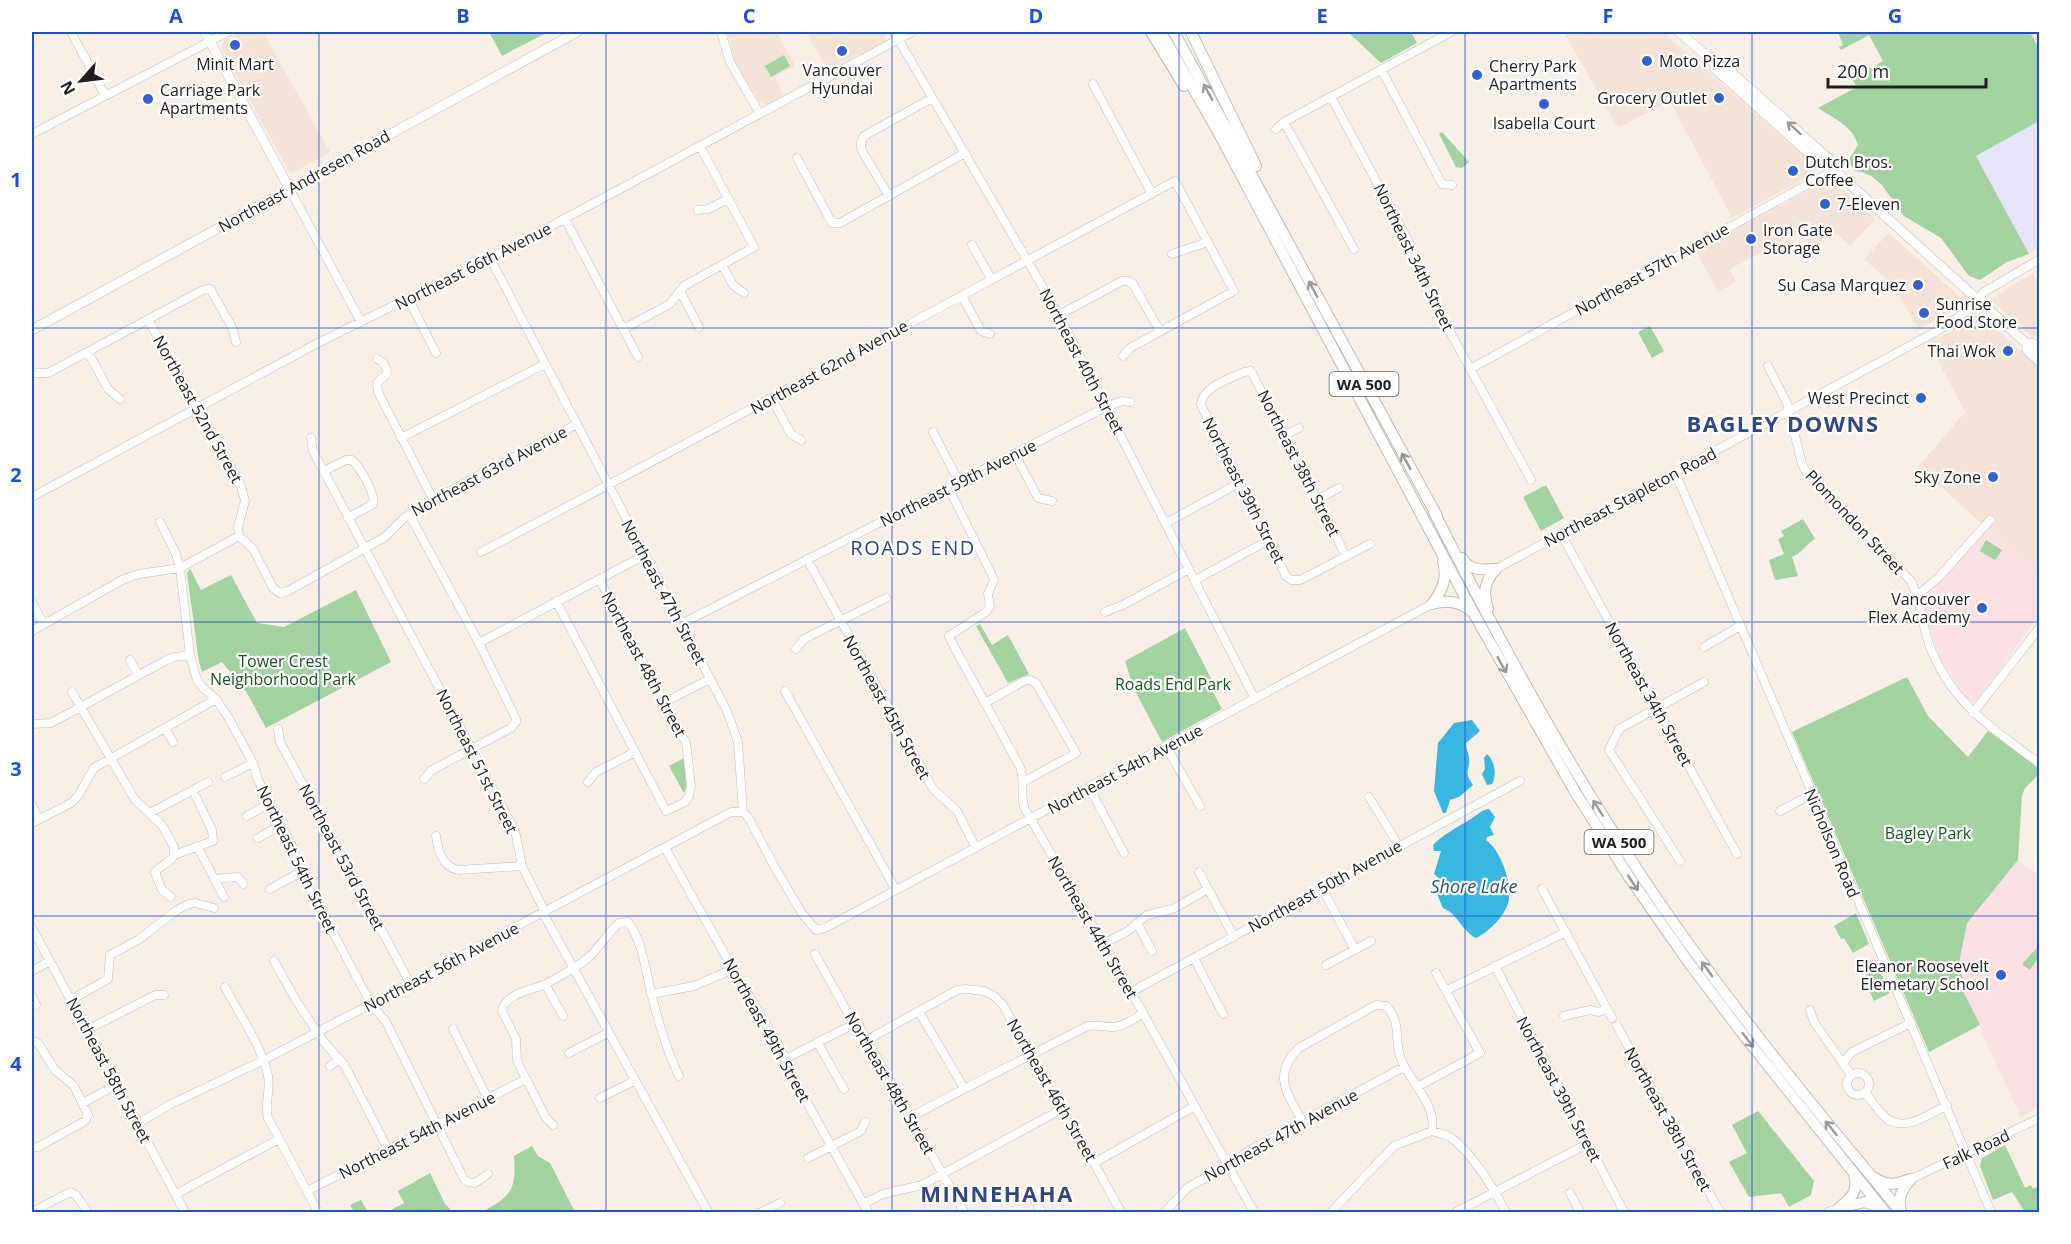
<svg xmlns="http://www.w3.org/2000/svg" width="2071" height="1244" viewBox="0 0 2071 1244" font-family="'Open Sans',sans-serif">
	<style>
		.built { fill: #f3e3d7 }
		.industrial { fill: #e6e4fa }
		.education { fill: #fadfe3 }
		.green { fill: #a1d29f }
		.water { fill: #38b7e1 }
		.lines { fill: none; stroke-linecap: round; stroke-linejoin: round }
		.minor-casing { stroke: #c3bbb4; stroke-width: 9 }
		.major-casing { stroke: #c3bbb4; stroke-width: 10 }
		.highway-casing { stroke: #c3bbb4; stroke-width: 12 }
		.minor { stroke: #fff; stroke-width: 8 }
		.major { stroke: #fff; stroke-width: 9 }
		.highway { stroke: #fff; stroke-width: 10 }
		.oneway { stroke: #9a9998 }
		.grid { fill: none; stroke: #1d4ed8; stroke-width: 1.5; stroke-opacity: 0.55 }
		.poi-dot { fill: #3360d0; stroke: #fff; stroke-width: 2 }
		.labels { text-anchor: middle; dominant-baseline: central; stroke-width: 4.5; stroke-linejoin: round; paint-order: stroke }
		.shield { fill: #fff; stroke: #62605f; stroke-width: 1.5 }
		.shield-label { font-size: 15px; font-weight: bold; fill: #1f1c1a }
		.poi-label { font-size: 16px; fill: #1f1c1a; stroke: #fff; text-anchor: start }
		.street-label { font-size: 16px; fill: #1f1c1a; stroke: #fff }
		.park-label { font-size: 16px; fill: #105915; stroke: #fff }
		.water-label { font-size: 18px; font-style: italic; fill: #255669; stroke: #fff }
		.quarter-label { font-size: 20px; letter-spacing: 1.5px; fill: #2f4881; stroke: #fff }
		.district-label { font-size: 22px; font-weight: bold; letter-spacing: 1.5px; fill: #2f4881; stroke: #fff }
		.neatline { fill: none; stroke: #1d4ed8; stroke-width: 2 }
		.grid-label { font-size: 20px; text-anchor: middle; font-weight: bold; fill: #1d4ed8 }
	</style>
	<rect width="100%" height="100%" fill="#f8efe7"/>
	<path class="built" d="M241,32H263L330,152L295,172H291L287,169L221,47L225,40Z
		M727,32H782L778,34L795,66L775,77L784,96L767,105L759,101L734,60Z
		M805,32H884L886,38L883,43L871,50L863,52L829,70Z
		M1564,32H1663L1816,167L1815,173L1732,218L1670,101L1618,128Z
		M1830,179L1875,219L1850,246L1831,229L1816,247L1798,232L1730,269L1736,282L1718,292L1696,251Z
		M1889,233L1961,298L1955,309L1919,329L1894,286L1864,259Z
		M2033,273L2040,286L2039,335L2033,338L1993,302V299L2008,288Z
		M1979,314L2039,366V574L1918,467L1965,412L1928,342L1950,332Z"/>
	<path class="industrial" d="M2039,121V248L2029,254L1976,156Z"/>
	<path class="education" d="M1987,528L2039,574V616L1974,704L1962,694L1940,657L1926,617L1925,599Z
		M2018,860L2039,876V1105L2021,1118L1964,993L1960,958L1967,923Z"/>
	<path class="green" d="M489,32H548L502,56Z
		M1348,32H1411L1417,43L1381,63Z
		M1838,32H2030L2039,49V121L1976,156L2029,254L2007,262L1980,280L1969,276L1941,238L1904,216L1882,185L1871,176L1862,172L1855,171L1848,161L1858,145C1853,126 1833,118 1818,108L1857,87L1852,79L1883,61L1869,35L1841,50L1839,47L1843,45Z
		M784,55L790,66L771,77L765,66Z
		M1442,132L1469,162L1462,168L1456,167L1439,134Z
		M1650,326L1664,351L1652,358L1638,332Z
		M1546,485L1564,518L1541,531L1523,497Z
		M1803,519L1815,539C1805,545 1803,552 1792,557L1798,576L1775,580L1769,560L1784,554L1778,539L1784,536L1781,531Z
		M1986,540L2002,550L1995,560L1980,551Z
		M190,569L201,590L231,575L257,623L284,627L356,590L391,662L266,728L247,693L222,662L202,672L199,662L187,573Z
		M980,624L992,645L1008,635L1029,674L1008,683L976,626Z
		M1185,628L1215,686L1211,688L1222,709L1162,742L1133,687L1125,661Z
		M1907,677L1928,716L1968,757L1988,731L2039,768V774L2025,788L2022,795L2018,860L1967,923L1960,958L1964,993L1980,1025L1929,1052L1792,732Z
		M684,758L686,787L684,793L669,766Z
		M1856,913L1869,944L1853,953L1844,938L1841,939L1834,926Z
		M2038,947L2039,957L2030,970L2023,965V963Z
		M1878,966L1890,993L1874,1001C1865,982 1858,977 1878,966Z
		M1758,1111L1814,1181L1811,1195L1789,1207L1781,1193L1749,1197L1729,1162L1747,1153L1732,1125Z
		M2005,1145L2025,1188L2031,1185L2033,1189L2039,1186V1212H2025L2012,1192L1993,1200L1980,1166L1982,1158Z
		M532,1146L538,1156L550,1163L575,1212H482C510,1197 517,1190 514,1156Z
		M430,1173L445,1204L453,1212H387L404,1203L398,1191Z
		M361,1200L368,1212H354L350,1205Z"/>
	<path class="water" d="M1472,720L1480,731L1466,743C1466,748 1468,752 1469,757C1471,771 1462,769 1473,785L1459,797L1450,800L1446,813H1443L1434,791L1438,743L1454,723Z
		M1487,754C1495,761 1497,775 1492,784L1487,785L1482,774L1485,769L1484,758Z
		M1489,809L1495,817L1490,827L1494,835L1487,837L1486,840C1501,851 1511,880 1509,899C1507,914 1489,932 1476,938C1461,930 1458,914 1443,908L1436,892L1441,880L1434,874L1441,851H1434L1433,845C1444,834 1456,828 1469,820C1477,816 1480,810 1489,809Z"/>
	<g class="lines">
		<g class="minor-casing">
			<path id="minor" d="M71,32L105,95
				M721,32L730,62L760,114
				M894,32L1059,315L1255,699
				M2036,32L2040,37
				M1381,69L1442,184L1452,185
				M1093,84L1152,194
				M1331,97L1409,242L1416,269L1420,277L1531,480
				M1284,122L1354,249
				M1276,129L1284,122L1451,32
				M32,134L228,32
				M797,158L832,223H840L965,153
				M289,188L361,322
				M889,196L861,149V142L864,136L932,98
				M698,210L708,209L728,199
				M565,219L638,357
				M972,245L992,280
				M1172,254L1208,242
				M490,258L727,711L738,742L743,812L748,817L773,864L801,912L816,930L825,928L1432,604
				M722,265L733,285L744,293
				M680,291L699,327
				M962,296L981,331L990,334
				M408,298L436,353
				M1059,315L1122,281H1128L1133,284L1160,331
				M148,319C178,375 211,430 241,486L245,501L238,527L239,536L253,549L273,588L280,593L288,591L385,537L404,518L446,494L453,489L577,424
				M623,329L670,304L684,286L754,247L700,146
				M88,352L108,389L120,399
				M377,359L383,362L387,371L386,375L377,383L378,392L434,501
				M1768,366L1787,403L1802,464L1808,475L1911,581C1921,602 1922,625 1930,647C1953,705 1992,728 2040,764
				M1470,369L1834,170
				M32,373H48L203,290L210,289L213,294L232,327L236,342
				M772,399L791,434L801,440
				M933,432L959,482
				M1285,435L1299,428
				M311,438L313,451L512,825L516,835L522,866L542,906L543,913L708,1212
				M401,438L545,364
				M1015,454L1038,498L1052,501
				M324,471L346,460H352C360,467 376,495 373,504L348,518
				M1675,472L1991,1212
				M948,487L992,575
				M32,497L318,343L514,246L912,32
				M1318,499L1339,488
				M409,514L479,643L516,719V722L511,728L432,770L424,779
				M160,522L176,554L180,568L190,655L197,680L203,688L216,699L228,717L253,763L258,780L294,850L301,872L371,1004L386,1022L464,1179L468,1182L475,1183L488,1174
				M1166,523L1239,483
				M1561,534L1737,854
				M481,552C714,430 944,305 1175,181L1234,291L1130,348L1123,356
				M1346,556L1251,371L1244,372C1230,379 1201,387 1201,405L1286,576L1291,580H1300L1370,544
				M807,559L933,789L957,811L976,848
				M1496,569L1939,330L1971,308L1984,292L2040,259
				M994,580L988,594L990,606L986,612L952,634L949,636L951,641L1020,767C1026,781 1019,795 1025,809L1143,1013L1254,1212
				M1195,580L1269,540
				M1918,595L1939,577L1990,520
				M556,601L666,811L685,802L689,796L691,785L686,743L599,579
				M32,602L43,623
				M1105,612L1123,605L1189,569
				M681,624L1106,407L1122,401L1130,402
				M32,631L124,579L139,574L180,568L239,536
				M479,643L645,555
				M1704,647L1740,626
				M796,649L804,639L886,598
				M130,660L138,675
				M785,691L896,890
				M72,692L135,800L162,825L174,847V855
				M665,702L710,679
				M985,703L1024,681L1030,680L1036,683L1076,753L1023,782
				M1973,713L2040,627
				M32,724L51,723L165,661L174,657L190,655
				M165,728L173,742
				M278,729L280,742L410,983
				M1166,746L1200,806
				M225,777L253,763
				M588,782L596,772L635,752
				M1089,787L1124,853
				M1369,797L1399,846
				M32,805L39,819
				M1780,811L1812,794
				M150,813L208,782
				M247,816L270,803
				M32,823L71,803L78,796L94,768L216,699
				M436,836C438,851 442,867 459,870L522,866
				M258,838L281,825
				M197,846L224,897
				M665,848L733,969L781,1049L790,1072L868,1212
				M174,855L213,841L212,830L196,797
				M1680,861L1609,750L1619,729L1704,682
				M1199,872L1234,937
				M214,879L238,877L243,884
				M1322,888L1355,950
				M270,889L301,872
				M1542,889L1612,1018
				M171,897L162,890L155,872C160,865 171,863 174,855
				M1137,923L1152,951
				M32,928L185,1212
				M1103,944L1128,931L1147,915L1173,909L1208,889
				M815,954L854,1024L859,1026L867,1040L964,1212
				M1194,958L1223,1014
				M274,961L297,1002L324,1042L345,1066L389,1151
				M1326,965L1371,941
				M1495,966L1624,1212
				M32,971L50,961
				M545,984L563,1016
				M225,987C239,1014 262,1046 268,1076C271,1090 264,1103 268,1118L318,1212
				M1447,990L1566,932
				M1131,992L1520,781
				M651,994L694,986L733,969
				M32,996L36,1005
				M71,1000L108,979L110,955L138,940L177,910L189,904L196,903L214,908
				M1810,1010L1814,1022L1851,1075
				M919,1012L964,1088
				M1564,1016L1590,1010L1599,1012L1607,1008
				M1617,1026L1720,1212
				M453,1029L488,1099
				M87,1030L155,995H164
				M867,1040L957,990L966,989L984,991L994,996L1003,1005L1060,1110L1094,1163L1121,1212
				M32,1041L38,1043L55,1070L74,1086L88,1115L85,1121L38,1147L32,1148
				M817,1042L844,1089
				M569,1053L608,1033
				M785,1059L854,1024
				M1843,1063L1852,1052L1911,1023
				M330,1066L340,1059
				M1847 1084a11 11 0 1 1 22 0a11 11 0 1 1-22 0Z
				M1417,1087L1480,1053L1436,973
				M1865,1092C1871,1100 1878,1111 1886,1118C1905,1133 1929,1114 1947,1105
				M600,1098L634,1081
				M83,1103L116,1085
				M911,1117C969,1085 1029,1057 1087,1026C1096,1024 1103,1027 1112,1027C1123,1027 1134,1019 1143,1013
				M1303,1122C1288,1095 1271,1075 1299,1048L1376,1005L1386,1006C1403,1024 1393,1040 1401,1059C1410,1082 1437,1105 1432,1131C1438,1133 1445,1134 1450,1137C1473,1153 1493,1188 1506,1212
				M137,1124L169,1105L264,1060L371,1004L731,812H743
				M553,1125L546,1118L517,1061L516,1039L502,1011C504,995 530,990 543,985C554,980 584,963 591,955C601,945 608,933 619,923L628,922C643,942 645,969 651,992C658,1021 666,1050 679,1076
				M808,1158L861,1131L865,1122
				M1094,1163L1195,1106
				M1911,1179L2040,1118
				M307,1191L526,1079
				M1570,1193L1580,1212
				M176,1194L279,1139
				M1034,1199L1042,1212
				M863,1204L883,1194L922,1185L1060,1110
				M32,1212L70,1192L76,1195L86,1210
				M761,1212L780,1203
				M1165,1212L1187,1188L1238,1159L1248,1151L1404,1067
				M1331,1212L1394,1146L1432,1131
				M1456,1212L1587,1144
				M1828,1212L1839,1208"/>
		</g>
		<g class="major-casing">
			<path id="major" d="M205,32L289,188
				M1679,32L1715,63H1721L1828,158L1834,170
				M1715,63V69L1822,165L1834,170L2027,344L2032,343L2040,350
				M32,330L577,32
				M2027,344V350L2040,362"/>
		</g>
		<g class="highway-casing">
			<path id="highway" d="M1151,32L1184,86
				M1161,32L1217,130L1474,614L1574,790L1629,877L1689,963L1745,1037L1885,1212
				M1174,32L1437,516
				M1191,32L1256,166
				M1434,512C1498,638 1565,761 1643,878C1721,995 1811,1104 1901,1212
				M1462,558C1469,571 1483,570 1496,569
				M1432,604C1442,591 1448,578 1443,562
				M1432,604C1447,600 1459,601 1471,611
				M1488,609C1483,592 1484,582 1496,569
				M1875,1178C1888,1187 1897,1184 1911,1179
				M1841,1206C1854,1196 1858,1189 1854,1174
				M1839,1208L1865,1202L1878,1207
				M1901,1212C1897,1197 1902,1190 1911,1179"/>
		</g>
		<use href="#minor" class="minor"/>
		<use href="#major" class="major"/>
		<use href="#highway" class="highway"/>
	</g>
	<defs><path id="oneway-shaft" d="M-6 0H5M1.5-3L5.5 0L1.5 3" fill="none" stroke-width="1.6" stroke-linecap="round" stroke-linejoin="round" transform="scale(1.5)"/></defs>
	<g class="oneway">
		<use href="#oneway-shaft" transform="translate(1208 92) rotate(-118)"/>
		<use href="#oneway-shaft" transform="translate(1794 128) rotate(-138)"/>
		<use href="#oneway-shaft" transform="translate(1313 289) rotate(-118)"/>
		<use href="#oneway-shaft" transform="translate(1406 461) rotate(-119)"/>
		<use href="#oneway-shaft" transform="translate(1502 665) rotate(61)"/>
		<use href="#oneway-shaft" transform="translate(1598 808) rotate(-122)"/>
		<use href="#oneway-shaft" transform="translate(1633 883) rotate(56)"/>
		<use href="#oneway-shaft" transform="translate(1707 969) rotate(-126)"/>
		<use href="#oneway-shaft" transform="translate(1748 1040) rotate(52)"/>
		<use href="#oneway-shaft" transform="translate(1831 1128) rotate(-129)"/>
	</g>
	<path class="grid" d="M319,32V1212M606,32V1212M892,32V1212M1179,32V1212M1465,32V1212M1752,32V1212M32,328H2040M32,622H2040M32,916H2040"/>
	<g class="poi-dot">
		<circle cx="235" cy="45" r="6"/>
		<circle cx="842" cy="51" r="6"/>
		<circle cx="1647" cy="61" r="6"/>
		<circle cx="1477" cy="75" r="6"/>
		<circle cx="1719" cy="98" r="6"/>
		<circle cx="148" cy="99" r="6"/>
		<circle cx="1544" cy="104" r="6"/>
		<circle cx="1793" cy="171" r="6"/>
		<circle cx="1825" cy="204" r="6"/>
		<circle cx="1751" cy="239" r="6"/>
		<circle cx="1918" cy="285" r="6"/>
		<circle cx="1924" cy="313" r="6"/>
		<circle cx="2008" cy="351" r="6"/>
		<circle cx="1921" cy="398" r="6"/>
		<circle cx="1993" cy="477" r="6"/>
		<circle cx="1982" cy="608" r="6"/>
		<circle cx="2001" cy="975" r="6"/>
	</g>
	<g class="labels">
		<g class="shield">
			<rect x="1329.5" y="372" width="69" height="24" rx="4.5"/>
			<rect x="1584.5" y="830" width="69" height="24" rx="4.5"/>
		</g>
		<g class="shield-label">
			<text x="1364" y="384">WA 500</text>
			<text x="1619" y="842">WA 500</text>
		</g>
		<g class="poi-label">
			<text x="1659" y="61">Moto Pizza</text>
			<text x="235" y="64" text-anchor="middle">Minit Mart</text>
			<text x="1489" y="66">Cherry Park<tspan x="1489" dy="18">Apartments</tspan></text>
			<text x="842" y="70" text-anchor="middle">Vancouver<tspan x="842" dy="18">Hyundai</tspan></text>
			<text x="160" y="90">Carriage Park<tspan x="160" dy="18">Apartments</tspan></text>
			<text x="1707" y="98" text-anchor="end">Grocery Outlet</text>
			<text x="1544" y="123" text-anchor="middle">Isabella Court</text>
			<text x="1805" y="162">Dutch Bros.<tspan x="1805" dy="18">Coffee</tspan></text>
			<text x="1837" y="204">7-Eleven</text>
			<text x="1763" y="230">Iron Gate<tspan x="1763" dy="18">Storage</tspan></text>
			<text x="1906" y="285" text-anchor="end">Su Casa Marquez</text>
			<text x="1936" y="304">Sunrise<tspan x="1936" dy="18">Food Store</tspan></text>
			<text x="1996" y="351" text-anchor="end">Thai Wok</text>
			<text x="1909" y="398" text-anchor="end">West Precinct</text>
			<text x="1981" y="477" text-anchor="end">Sky Zone</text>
			<text x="1970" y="599" text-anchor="end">Vancouver<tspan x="1970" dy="18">Flex Academy</tspan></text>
			<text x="1989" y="966" text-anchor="end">Eleanor Roosevelt<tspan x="1989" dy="18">Elemetary School</tspan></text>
		</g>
		<g class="street-label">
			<text transform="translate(304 181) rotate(-29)">Northeast Andresen Road</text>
			<text transform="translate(1414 257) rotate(64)">Northeast 34th Street</text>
			<text transform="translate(473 266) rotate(-27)">Northeast 66th Avenue</text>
			<text transform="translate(1652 269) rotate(-29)">Northeast 57th Avenue</text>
			<text transform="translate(1082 361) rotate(62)">Northeast 40th Street</text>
			<text transform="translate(829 367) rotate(-29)">Northeast 62nd Avenue</text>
			<text transform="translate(198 409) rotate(61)">Northeast 52nd Street</text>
			<text transform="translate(1299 463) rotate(63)">Northeast 38th Street</text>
			<text transform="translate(489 471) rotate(-28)">Northeast 63rd Avenue</text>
			<text transform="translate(958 483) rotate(-27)">Northeast 59th Avenue</text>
			<text transform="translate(1244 490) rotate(63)">Northeast 39th Street</text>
			<text transform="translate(1630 497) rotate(-28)">Northeast Stapleton Road</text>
			<text transform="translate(1855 522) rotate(47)">Plomondon Street</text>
			<text transform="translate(664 592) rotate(62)">Northeast 47th Street</text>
			<text transform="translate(644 664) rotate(62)">Northeast 48th Street</text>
			<text transform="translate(1649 694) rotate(61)">Northeast 34th Street</text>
			<text transform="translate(887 707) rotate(61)">Northeast 45th Street</text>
			<text transform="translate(477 761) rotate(63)">Northeast 51st Street</text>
			<text transform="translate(1125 769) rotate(-28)">Northeast 54th Avenue</text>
			<text transform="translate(1832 843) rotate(67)">Nicholson Road</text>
			<text transform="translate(342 857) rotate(62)">Northeast 53rd Street</text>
			<text transform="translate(297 859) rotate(64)">Northeast 54th Street</text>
			<text transform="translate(1325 886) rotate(-29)">Northeast 50th Avenue</text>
			<text transform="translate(1093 927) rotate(60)">Northeast 44th Street</text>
			<text transform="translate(441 967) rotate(-28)">Northeast 56th Avenue</text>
			<text transform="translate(767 1030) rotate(61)">Northeast 49th Street</text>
			<text transform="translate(109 1070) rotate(62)">Northeast 58th Street</text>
			<text transform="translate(890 1083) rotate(60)">Northeast 48th Street</text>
			<text transform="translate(1559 1089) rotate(62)">Northeast 39th Street</text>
			<text transform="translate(1052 1090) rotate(60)">Northeast 46th Street</text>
			<text transform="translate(1668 1119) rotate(61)">Northeast 38th Street</text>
			<text transform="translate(417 1135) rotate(-27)">Northeast 54th Avenue</text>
			<text transform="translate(1281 1135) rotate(-29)">Northeast 47th Avenue</text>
			<text transform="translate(1976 1149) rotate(-25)">Falk Road</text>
		</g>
		<g class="park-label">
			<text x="283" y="661">Tower Crest<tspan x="283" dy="18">Neighborhood Park</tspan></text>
			<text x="1173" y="684">Roads End Park</text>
			<text x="1928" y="833">Bagley Park</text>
		</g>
		<g class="water-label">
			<text x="1474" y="886">Shore Lake</text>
		</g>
		<g class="quarter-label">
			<text x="913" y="547">ROADS END</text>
		</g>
		<g class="district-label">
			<text x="1783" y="423">BAGLEY DOWNS</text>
			<text x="997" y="1193">MINNEHAHA</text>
		</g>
	</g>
	<rect width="2071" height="1244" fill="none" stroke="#ffffff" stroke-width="66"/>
	<g transform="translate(81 81) rotate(242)" stroke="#ffffff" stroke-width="4.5" paint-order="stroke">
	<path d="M0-4.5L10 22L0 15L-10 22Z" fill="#1f1c1a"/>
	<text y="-9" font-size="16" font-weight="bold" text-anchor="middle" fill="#1f1c1a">N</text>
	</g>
	<path d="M1828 78v9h158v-9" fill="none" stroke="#1f1c1a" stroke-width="3"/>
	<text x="1837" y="78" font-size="18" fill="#1f1c1a" stroke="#ffffff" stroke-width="4.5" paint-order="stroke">200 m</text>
	<rect x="33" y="33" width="2005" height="1178" class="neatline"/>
	<g class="grid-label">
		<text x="176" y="23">A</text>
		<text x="463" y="23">B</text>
		<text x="749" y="23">C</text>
		<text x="1036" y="23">D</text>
		<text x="1322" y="23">E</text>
		<text x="1608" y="23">F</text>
		<text x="1895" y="23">G</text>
		<text x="16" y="187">1</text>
		<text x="16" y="482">2</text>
		<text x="16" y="776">3</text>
		<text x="16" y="1071">4</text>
	</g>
</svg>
